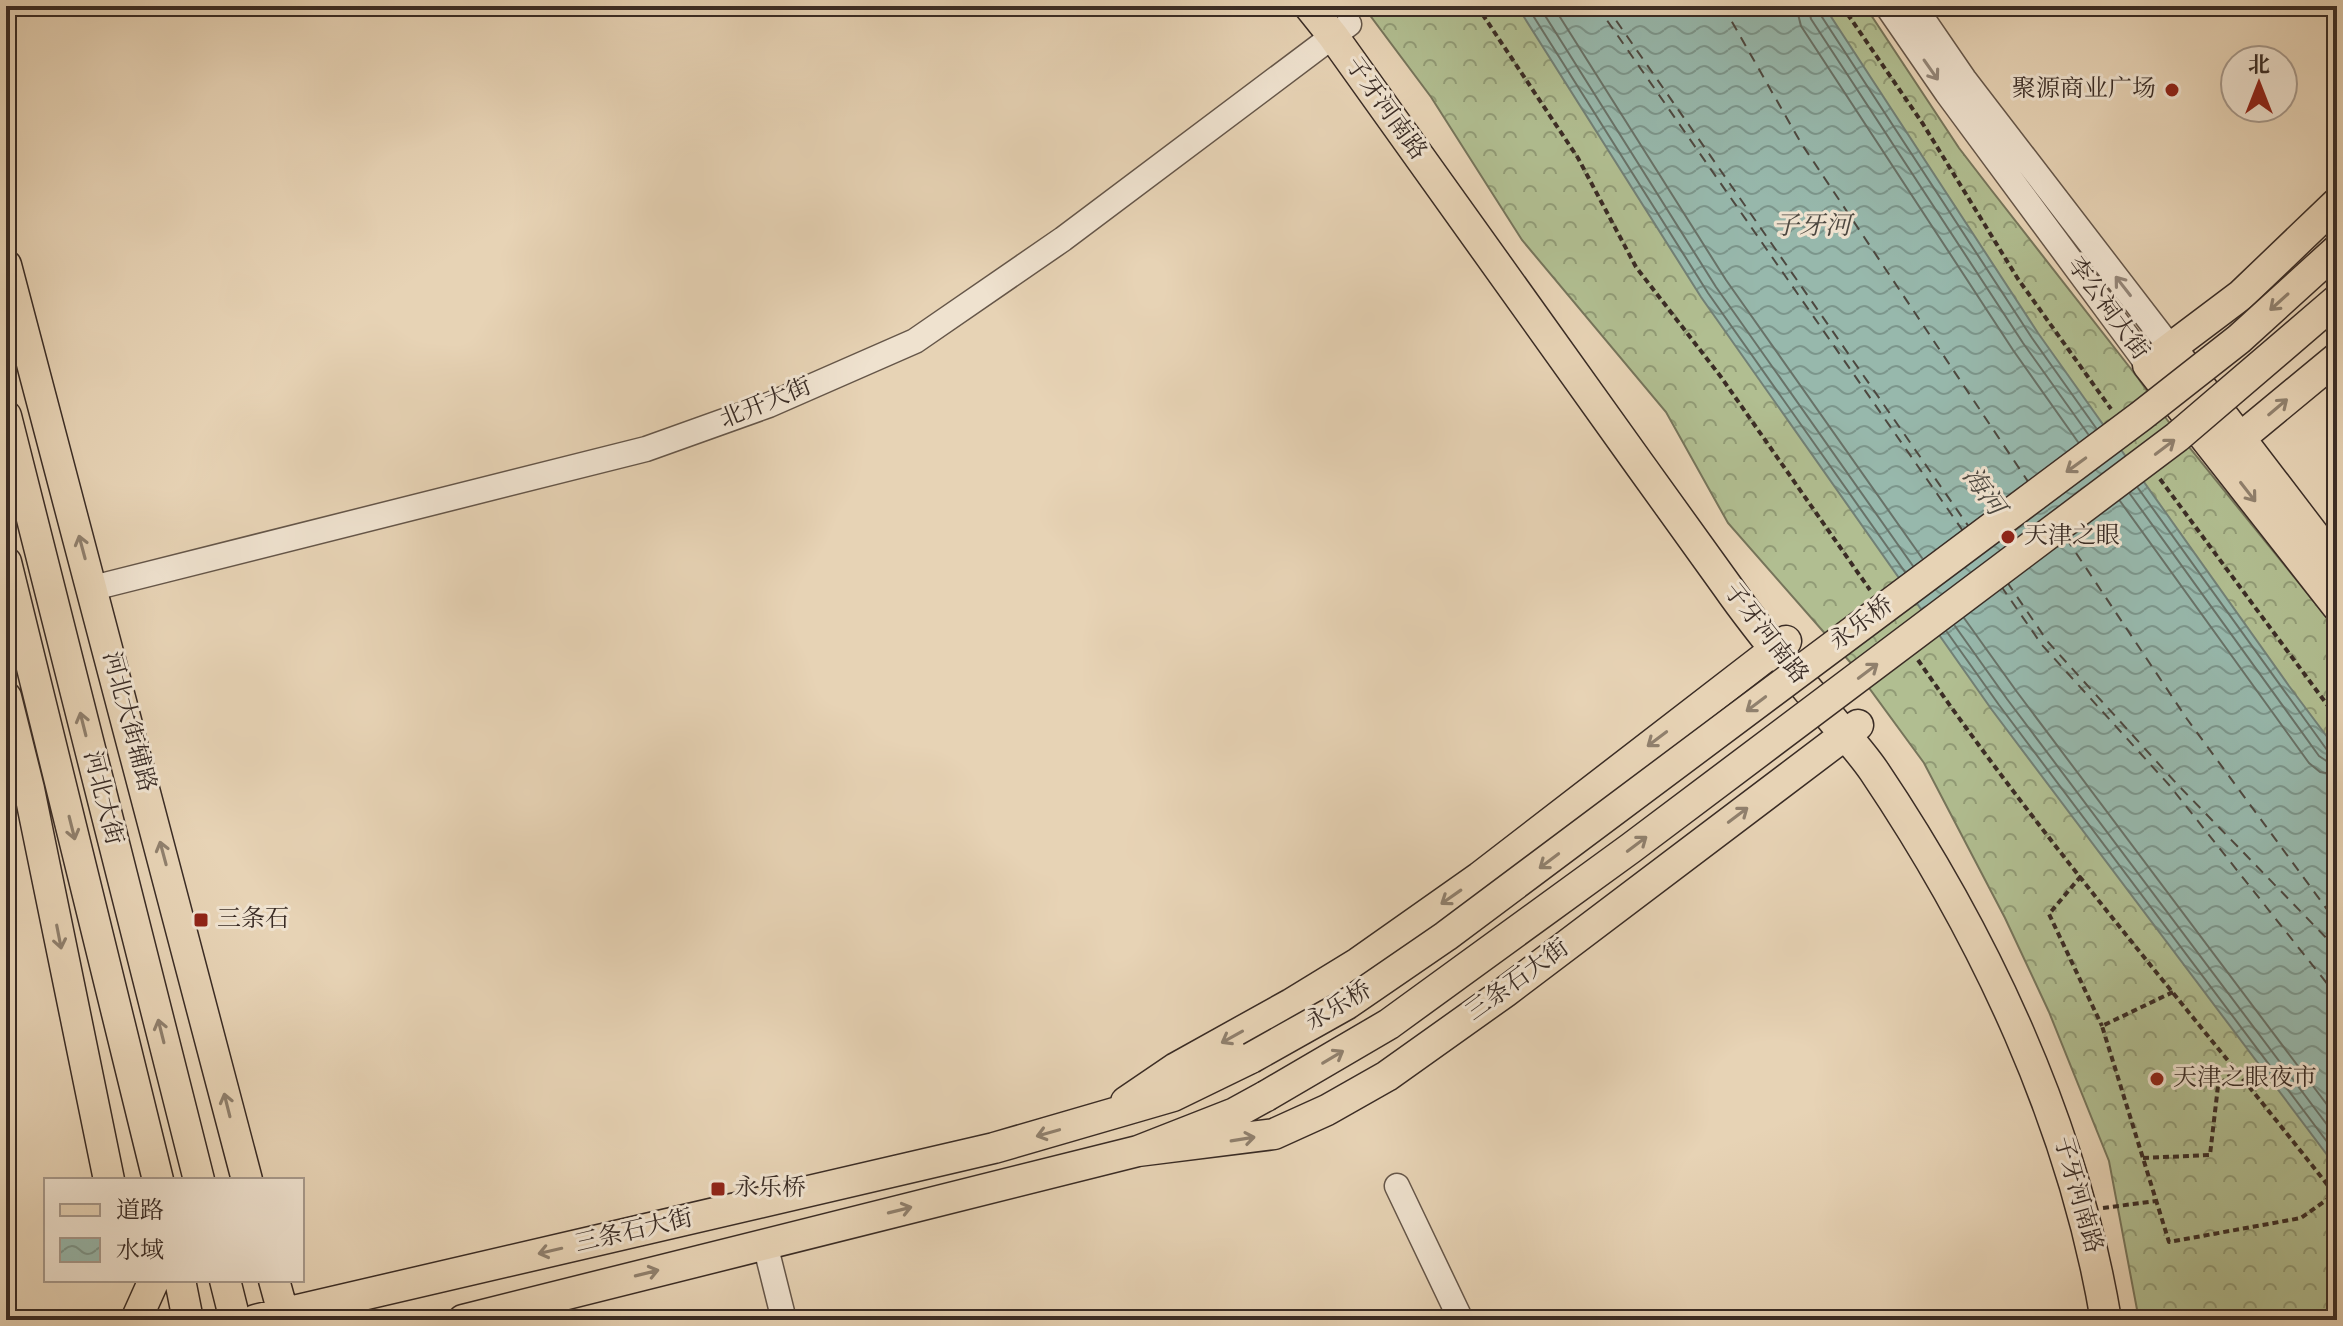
<svg xmlns="http://www.w3.org/2000/svg" width="2343" height="1326" viewBox="0 0 2343 1326" font-family="'Old Standard TT','Noto Serif SC',serif">
	<style>
		.forest { fill: url(#forest-crowns); stroke: #76755b; stroke-width: 2 }
		.water { fill: url(#water-waves); stroke: #728076; stroke-width: 2 }
		.lines { fill: none; stroke-linecap: round; stroke-linejoin: round }
		.shore { stroke: #687268; stroke-width: 2 }
		.ferry { stroke: #4d4840; stroke-width: 2; stroke-dasharray: 10 8; stroke-linecap: butt }
		.minor-casing { stroke: #655649; stroke-width: 27 }
		.major-casing { stroke: #3a2c25; stroke-width: 33 }
		.path { stroke: #3a2c25; stroke-width: 4; stroke-dasharray: 6 4; stroke-linecap: butt }
		.minor { stroke: #efe2cf; stroke-width: 24 }
		.major { stroke: #e7d3b5; stroke-width: 30 }
		.major-bridge-casing { stroke: #3a2c25; stroke-width: 33; stroke-linecap: butt }
		.major-bridge { stroke: #e7d3b5; stroke-width: 30 }
		.oneway { stroke: #94877a }
		.oneway2 { stroke: #90806d }
		.poi-dot { fill: #8f2418; stroke: #efe2cf; stroke-width: 3 }
		.labels { text-anchor: middle; dominant-baseline: central; stroke-width: 6; stroke-linejoin: round; paint-order: stroke }
		.poi-label { font-size: 24px; fill: #3a2c25; stroke: #efe2cf; text-anchor: start }
		.street-label { font-size: 24px; fill: #3a2c25; stroke: #efe2cf }
		.water-label { font-size: 26px; font-style: italic; fill: #4d4840; stroke: #efe2cf }
	</style>
	<defs>
		<pattern id="forest-crowns" width="20" height="18" patternUnits="userSpaceOnUse" patternTransform="scale(2)"><rect width="20" height="18" fill="#b1be91"/><path d="M2 6a3 3 0 1 1 6 0M12 15a3 3 0 1 1 6 0" fill="none" stroke="#919b76"/></pattern>
		<pattern id="water-waves" width="16" height="10" patternUnits="userSpaceOnUse" patternTransform="scale(2)"><rect width="16" height="10" fill="#97b8ac"/><path d="M0 5q4-4 8 0t8 0" fill="none" stroke="#7c968c"/></pattern>
	</defs>
	<rect width="100%" height="100%" fill="#e7d3b5"/>
	<filter id="stains"><feTurbulence type="fractalNoise" baseFrequency=".0025" numOctaves="4"/><feColorMatrix values="0 0 0 0 .2 0 0 0 0 .09 0 0 0 0 .02 0 0 0 .5 -.17"/></filter>
	<radialGradient id="worn" r=".72"><stop offset=".6" stop-color="#630" stop-opacity="0"/><stop offset="1" stop-color="#630" stop-opacity=".3"/></radialGradient>
	<path class="forest" d="M1363,6H1865L1959,148L1989,187L2138,378L2168,421L2337,630V1320H2139L2109,1161L2049,1012L2005,918L1924,763L1850,662L1728,523L1666,412L1522,240L1431,97Z"/>
	<path class="water" d="M1517,6H1824L2038,333L2289,686L2337,750V1168L1992,710L1701,297Z"/>
	<g class="lines">
		<path class="shore" d="M1527,6L1708,293L1905,572
			M1539,6L1716,287L1913,566
			M1553,6L1726,280L1922,558
			M1796,6L1801,26L2013,350L2078,442
			M1808,6L1811,19L2023,343L2088,434
			M1818,6L1820,14L2032,338L2096,428
			M2138,488L2327,750L2337,753
			M2130,494L2319,756L2328,762L2337,763
			M2120,501L2309,763L2320,772L2337,775
			M1964,618L2017,692L2337,1118
			M1955,626L2007,699L2337,1138
			M1947,632L1999,705L2337,1155"/>
		<path class="ferry" d="M1597,6L1963,531
			M1606,6L1969,527
			M1723,6L1801,143L2029,483
			M2066,538L2187,719L2337,923
			M2007,582L2048,642L2176,783L2337,949
			M2001,586L2042,645L2170,786L2337,996"/>
		<g class="minor-casing">
			<path id="minor" d="M1887,6L1947,93L2148,365
				M1914,6L1964,79L2170,347
				M93,588L646,449L769,405L915,341L1063,239L1349,24
				M1397,1186L1461,1320
				M765,1244L784,1320"/>
		</g>
		<g class="major-casing">
			<path id="major" d="M1309,6L1333,36C1464,219 1595,403 1727,586C1759,632 1795,674 1831,718C1845,735 1861,752 1874,771C1985,936 2073,1123 2106,1320
				M2337,203L2241,295L2148,365L2337,606
				M6,265L247,1180
				M2178,357L2337,565
				M6,416L199,1180
				M2227,449L2337,358
				M6,562L158,1180
				M6,697L29,789L109,1180
				M1126,1102L1176,1068L1291,1004L1358,963L1480,877L1786,641
				M1138,1151L1274,1134L1327,1110L1387,1076L1505,992L1858,725
				M180,1280L188,1320
				M225,1280L235,1320
				M274,1280L285,1320
				M136,1320L154,1280
				M255,1320L994,1148L1173,1096L1251,1058
				M463,1320L1138,1151L1235,1113L1266,1096"/>
		</g>
		<path class="path" d="M1477,6L1578,158L1636,267L1721,377L1870,590
			M1842,6L1923,124L2018,279L2111,409
			M2160,479L2337,718
			M1918,660C2047,847 2197,1018 2337,1197
			M2081,876L2049,914L2102,1026
			M2173,992L2102,1026L2169,1242L2301,1218L2335,1194
			M2143,1158L2210,1155L2218,1086L2235,1071
			M2103,1208L2156,1201"/>
		<use href="#minor" class="minor"/>
		<use href="#major" class="major"/>
		<g class="major-bridge-casing">
			<path id="major-bridge" d="M1251,1058L1347,1004L1446,936L2141,416L2239,339L2337,250
				M1266,1096L1389,1024L1631,848L2177,437L2337,300"/>
		</g>
		<use href="#major-bridge" class="major-bridge"/>
	</g>
	<defs><path id="oneway-shaft" d="M-6 0H5M1.5-3L5.5 0L1.5 3" fill="none" stroke-width="1.6" stroke-linecap="round" stroke-linejoin="round" transform="scale(2)"/></defs>
	<g class="oneway">
		<use href="#oneway-shaft" transform="translate(1931 70) rotate(55)"/>
		<use href="#oneway-shaft" transform="translate(2123 286) rotate(-128)"/>
	</g>
	<g class="oneway2">
		<use href="#oneway-shaft" transform="translate(2279 302) rotate(138)"/>
		<use href="#oneway-shaft" transform="translate(2278 407) rotate(-40)"/>
		<use href="#oneway-shaft" transform="translate(2165 447) rotate(-37)"/>
		<use href="#oneway-shaft" transform="translate(2076 465) rotate(144)"/>
		<use href="#oneway-shaft" transform="translate(2248 492) rotate(52)"/>
		<use href="#oneway-shaft" transform="translate(82 547) rotate(-105)"/>
		<use href="#oneway-shaft" transform="translate(1868 671) rotate(-37)"/>
		<use href="#oneway-shaft" transform="translate(1756 704) rotate(143)"/>
		<use href="#oneway-shaft" transform="translate(83 724) rotate(-104)"/>
		<use href="#oneway-shaft" transform="translate(1657 739) rotate(143)"/>
		<use href="#oneway-shaft" transform="translate(1738 815) rotate(-37)"/>
		<use href="#oneway-shaft" transform="translate(72 828) rotate(76)"/>
		<use href="#oneway-shaft" transform="translate(1637 844) rotate(-37)"/>
		<use href="#oneway-shaft" transform="translate(163 853) rotate(-105)"/>
		<use href="#oneway-shaft" transform="translate(1549 861) rotate(143)"/>
		<use href="#oneway-shaft" transform="translate(1451 897) rotate(145)"/>
		<use href="#oneway-shaft" transform="translate(59 937) rotate(79)"/>
		<use href="#oneway-shaft" transform="translate(161 1031) rotate(-104)"/>
		<use href="#oneway-shaft" transform="translate(1232 1037) rotate(151)"/>
		<use href="#oneway-shaft" transform="translate(1333 1057) rotate(-31)"/>
		<use href="#oneway-shaft" transform="translate(227 1105) rotate(-104)"/>
		<use href="#oneway-shaft" transform="translate(1048 1133) rotate(164)"/>
		<use href="#oneway-shaft" transform="translate(1243 1139) rotate(-9)"/>
		<use href="#oneway-shaft" transform="translate(900 1210) rotate(-14)"/>
		<use href="#oneway-shaft" transform="translate(550 1251) rotate(167)"/>
		<use href="#oneway-shaft" transform="translate(647 1273) rotate(-14)"/>
	</g>
	<g class="poi-dot">
		<circle cx="2172" cy="90" r="8"/>
		<circle cx="2008" cy="537" r="8"/>
		<rect x="193" y="912" width="16" height="16" rx="4"/>
		<circle cx="2157" cy="1079" r="8"/>
		<rect x="710" y="1181" width="16" height="16" rx="4"/>
	</g>
	<g class="labels">
		<g class="poi-label">
			<text x="2156" y="90" text-anchor="end">聚源商业广场</text>
			<text x="2024" y="537">天津之眼</text>
			<text x="217" y="920">三条石</text>
			<text x="2173" y="1079">天津之眼夜市</text>
			<text x="734" y="1189">永乐桥</text>
		</g>
		<g class="street-label">
			<text transform="translate(1385 109) rotate(54)">子牙河南路</text>
			<text transform="translate(2107 309) rotate(54)">李公祠大街</text>
			<text transform="translate(766 404) rotate(-22)">北开大街</text>
			<text transform="translate(1862 624) rotate(-37)">永乐桥</text>
			<text transform="translate(1765 634) rotate(52)">子牙河南路</text>
			<text transform="translate(128 722) rotate(75)">河北大街辅路</text>
			<text transform="translate(102 798) rotate(76)">河北大街</text>
			<text transform="translate(1518 981) rotate(-36)">三条石大街</text>
			<text transform="translate(1339 1007) rotate(-31)">永乐桥</text>
			<text transform="translate(2077 1195) rotate(74)">子牙河南路</text>
			<text transform="translate(634 1232) rotate(-13)">三条石大街</text>
		</g>
		<g class="water-label">
			<text x="1812" y="227">子牙河</text>
			<text transform="translate(1983 492) rotate(54)">海河</text>
		</g>
	</g>
	<rect width="2343" height="1326" fill="none" stroke="#e7d3b5" stroke-width="32"/>
	<rect x="8" y="8" width="2327" height="1310" fill="none" stroke="#3a2c25" stroke-width="4"/>
	<rect x="16" y="16" width="2311" height="1294" fill="none" stroke="#3a2c25" stroke-width="2"/>
	<rect x="44" y="1178" width="260" height="104" fill="#efe2cf" stroke="#a7998b" stroke-width="2"/>
	<rect x="60" y="1204" width="40" height="12" fill="#e7d3b5" stroke="#a7998b" stroke-width="2"/>
	<text x="116" y="1218" font-size="24" fill="#3a2c25">道路</text>
	<rect x="60" y="1238" width="40" height="24" fill="url(#water-waves)" stroke="#a7998b" stroke-width="2"/>
	<text x="116" y="1258" font-size="24" fill="#3a2c25">水域</text>
	<g transform="translate(2259 84)"><circle r="38" fill="#efe2cf" stroke="#a7998b" stroke-width="2"/>
	<path d="M0-6L14 30L0 20L-14 30Z" fill="#8f2418"/>
	<text y="-12" font-size="22" font-weight="bold" text-anchor="middle" fill="#3a2c25">北</text>
	</g>
	<rect width="100%" height="100%" filter="url(#stains)"/>
	<rect width="100%" height="100%" fill="url(#worn)"/>
</svg>
